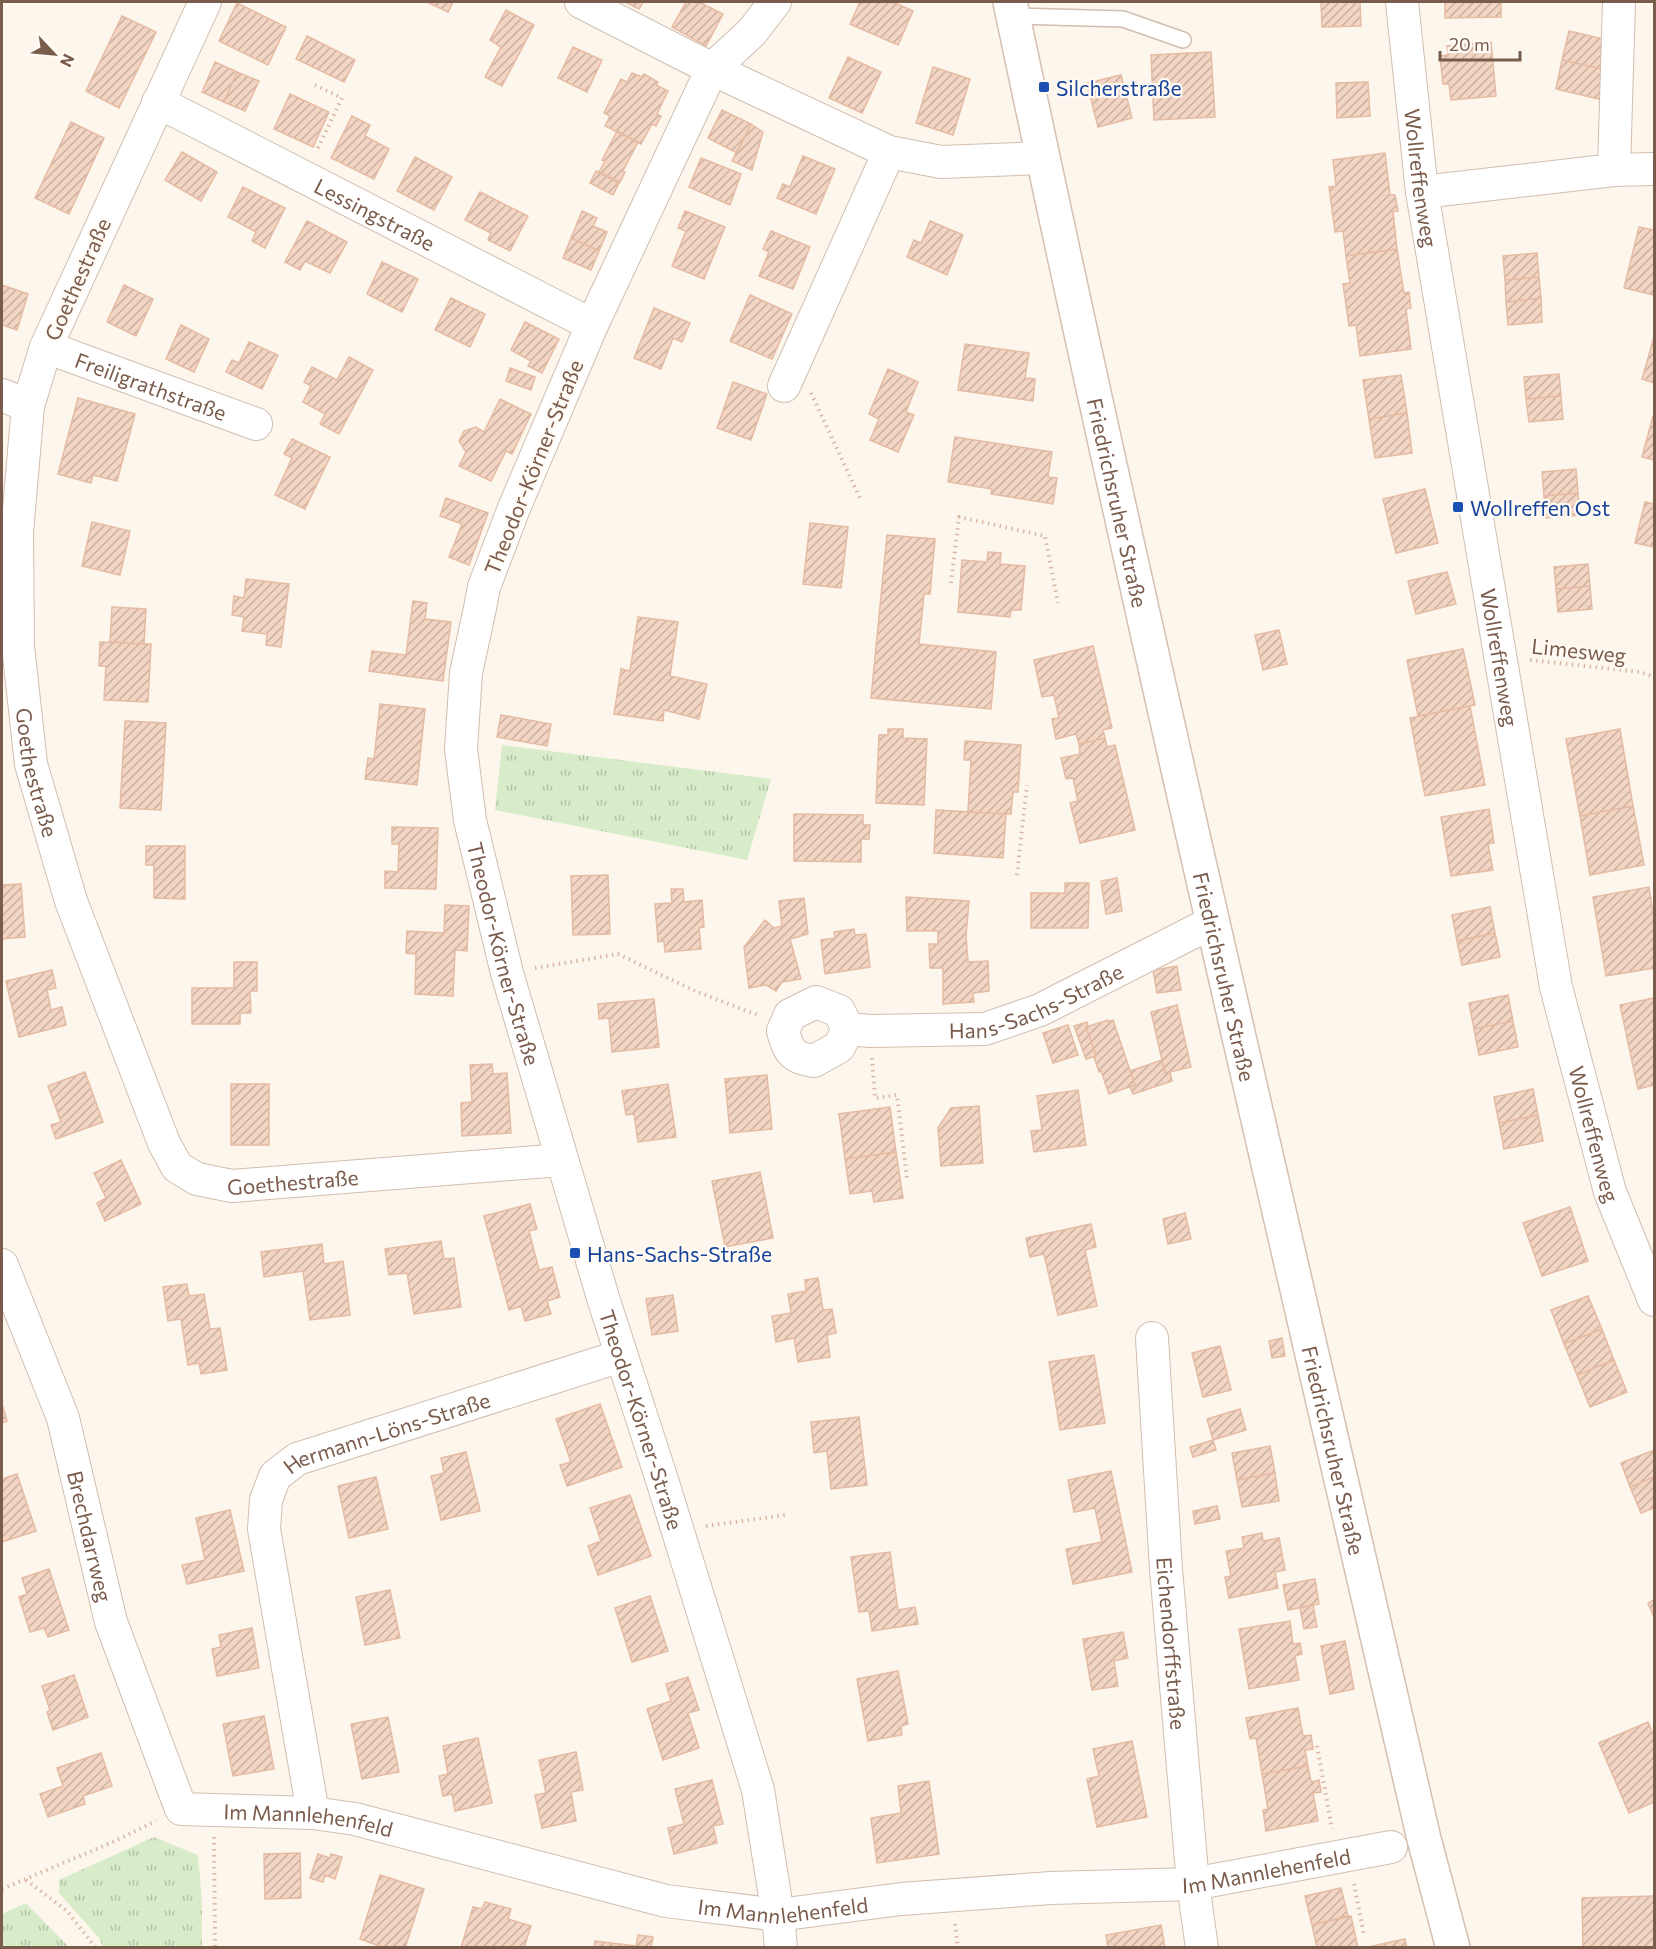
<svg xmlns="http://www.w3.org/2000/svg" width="1656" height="1949" viewBox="0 0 1656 1949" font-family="Commissioner,sans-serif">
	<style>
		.grass { fill: url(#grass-tufts) }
		.building { fill: url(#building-hatch); stroke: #e6bba3; stroke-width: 1.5 }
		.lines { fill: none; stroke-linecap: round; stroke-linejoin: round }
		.lane-casing { stroke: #d1beb0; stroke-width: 18 }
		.street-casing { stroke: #d1beb0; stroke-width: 34 }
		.secondary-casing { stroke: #d6c0b0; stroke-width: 36 }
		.path { stroke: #d9b8a5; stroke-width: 4; stroke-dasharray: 1.5 4.5; stroke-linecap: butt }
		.lane { stroke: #fff; stroke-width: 15 }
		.street { stroke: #fff; stroke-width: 32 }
		.secondary { stroke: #fff; stroke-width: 33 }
		.transit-dot { fill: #1a4fb4; stroke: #fffaf3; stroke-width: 2 }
		.labels { text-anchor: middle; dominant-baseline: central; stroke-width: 4.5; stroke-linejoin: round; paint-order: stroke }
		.transit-label { font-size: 21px; fill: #164399; stroke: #fffaf3; text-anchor: start }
		.street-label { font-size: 21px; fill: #7a5c4d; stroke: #fffaf3 }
	</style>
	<defs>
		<pattern id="grass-tufts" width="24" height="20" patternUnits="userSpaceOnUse" patternTransform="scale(1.5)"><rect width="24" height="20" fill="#d8ecc9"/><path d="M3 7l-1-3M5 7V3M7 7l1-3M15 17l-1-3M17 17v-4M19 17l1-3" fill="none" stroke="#b4c2a5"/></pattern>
		<pattern id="building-hatch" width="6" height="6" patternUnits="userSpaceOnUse" patternTransform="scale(1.5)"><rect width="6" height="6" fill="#f3d5c3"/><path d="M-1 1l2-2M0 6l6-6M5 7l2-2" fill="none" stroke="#cab0a1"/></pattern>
	</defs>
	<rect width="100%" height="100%" fill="#fdf6ec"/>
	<path class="grass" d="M502,745L771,779L747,860L495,810Z
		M154,1837L198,1855L202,1901V1947H103L99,1938L59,1893V1880Z
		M26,1903L69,1947H2V1914Z"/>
	<path class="building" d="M427,2H453L448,12Z
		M625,2H643L639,9Z
		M686,2H699L723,14L706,46L672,27Z
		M860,2H893L913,11L898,45L850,24Z
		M1321,2H1360L1361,26L1322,27Z
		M1445,2H1501V17L1445,18Z
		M237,3L286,27L268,65L219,41Z
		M506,10L534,25L502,86L485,77L501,47L490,40Z
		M122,16L156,32L119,108L86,91Z
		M1569,31L1612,41L1606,70L1562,60Z
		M307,36L355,60L344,82L296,59Z
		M1491,42L1496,96L1451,100L1449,84H1443L1440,56L1448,55L1447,46Z
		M573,47L602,60L587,92L558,78Z
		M1211,52L1215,117L1154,120L1151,55Z
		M848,57L881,72L862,113L829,98Z
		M1562,60L1606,70L1599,99L1556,89Z
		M215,62L237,72L224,102L202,92Z
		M933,67L970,79L953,135L916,123Z
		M237,72L259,81L245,111L224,102Z
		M632,73L642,77L644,74L658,82L656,85L668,91L657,114L661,116L656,126L652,124L641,144L605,126L610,116L604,113L621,79L627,82Z
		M1121,75L1132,118L1098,127L1087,83Z
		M1368,82L1370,116L1337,118L1336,83Z
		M290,94L329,112L313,147L274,129Z
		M722,110L751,124L737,153L708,138Z
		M352,116L370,125L365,136L389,149L374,179L331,158Z
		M71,122L104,138L69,214L35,198Z
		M751,124L763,132L752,170L732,161Z
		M617,131L638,142L623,171L625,172L620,182L599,172L605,161L602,160Z
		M182,152L217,172L201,201L165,180Z
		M1385,153L1390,195H1395L1398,211L1393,212L1397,249L1346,256L1343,231L1335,232L1329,187L1336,186L1333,160Z
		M803,156L835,169L816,214L777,198L783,184L790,187Z
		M415,157L452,177L434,210L397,191Z
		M701,158L741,174L730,205L689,187Z
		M596,171L619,183L613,195L590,183Z
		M243,187L285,208L265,248L252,241L256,232L228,217Z
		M480,192L528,216L510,251L488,240L491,233L465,220Z
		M582,211L597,218L593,226L607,232L599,251L571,238Z
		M685,211L725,227L704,279L672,266L686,231L678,228Z
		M307,221L347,242L330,273L305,261L300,270L285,262Z
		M930,221L963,235L947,275L907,257L914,240L921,243Z
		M1639,227L1654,230V295L1624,288Z
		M771,231L810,247L793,289L759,276L769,252L763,249Z
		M571,238L599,251L591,270L563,258Z
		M1397,249L1404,293L1409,292L1411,308L1406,309L1411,349L1360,356L1356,325L1349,326L1343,284L1350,283L1346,256Z
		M1537,253L1539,277L1505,280L1503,256Z
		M382,262L418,279L402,312L367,294Z
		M1539,277L1541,298L1506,302L1505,280Z
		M2,285L28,294L17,330L2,325Z
		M124,285L153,299L136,336L107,322Z
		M750,295L792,314L772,359L730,341Z
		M451,298L485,314L470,347L435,330Z
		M1541,298L1542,322L1508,325L1506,302Z
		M654,308L690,323L682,342L673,338L661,369L634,358Z
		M525,322L559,339L542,373L528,366L531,361L511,350Z
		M181,325L209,339L194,372L166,359Z
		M1654,337V383L1642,379Z
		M249,342L278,355L262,389L226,372L232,360L239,363Z
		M965,344L1029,353L1025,378L1035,379L1033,401L958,390Z
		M349,357L373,370L339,434L320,424L325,414L303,402L311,386L304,382L312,367L337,380Z
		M510,368L535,377L531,390L506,381Z
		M888,369L918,382L906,412L914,415L898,452L870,440L879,419L869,414Z
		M1559,374L1561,396L1526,399L1524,377Z
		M1401,375L1407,413L1369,419L1363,380Z
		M733,382L767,394L751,440L717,428Z
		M1561,396L1563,419L1529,422L1526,399Z
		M78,398L135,414L117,481L93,475L91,483L58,474Z
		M500,399L531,414L512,454L506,451L491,481L459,466L466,452L459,441L464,431L476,427L484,432Z
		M1407,413L1412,453L1375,458L1369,419Z
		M1653,416H1654V460L1642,457Z
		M955,437L1052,452L1048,477L1057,478L1053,504L991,494L992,489L948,482Z
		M292,439L330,457L305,509L275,495L292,458L284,454Z
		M1576,469L1578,493L1544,496L1542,472Z
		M1425,489L1438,543L1396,553L1383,499Z
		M1578,493L1580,515L1546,518L1544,496Z
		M446,498L488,513L469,565L449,557L462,524L440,516Z
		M1645,502L1654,504V547L1635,543Z
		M92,522L130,531L120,575L82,566Z
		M810,523L848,527L841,588L803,584Z
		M887,535L935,539L930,594H924L919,644L996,652L991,709L871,698Z
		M988,552L1001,553L1000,564L1025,566L1021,610H1011L1010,617L958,612L962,560L987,562Z
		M1588,564L1590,586L1556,589L1554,567Z
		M1447,572L1456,604L1416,614L1408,581Z
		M246,579L289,584L281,647L266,645L267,634L242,631L244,617L232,615L234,596L244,598Z
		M1590,586L1592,609L1558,612L1556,589Z
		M413,601L427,603L425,619L451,622L443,681L369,671L372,651L406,655Z
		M112,607L146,609L144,644L110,642Z
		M638,617L678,622L670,676L707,684L699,719L664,710L663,721L614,714L621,669L630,671Z
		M1279,630L1287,664L1263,670L1255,635Z
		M100,642L151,644L148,702L104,700L106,666H99Z
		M1093,646L1112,728L1103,730L1105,738L1079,744L1076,734L1056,739L1052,719L1059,718L1054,695L1042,697L1034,660Z
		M1463,649L1475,705L1418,716L1407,660Z
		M380,704L425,709L417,785L365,779L368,758L374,759Z
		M1470,706L1485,785L1425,796L1410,718Z
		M501,715L551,724L547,746L497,737Z
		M125,721L166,723L161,810L120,808Z
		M888,729H903V738L927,739L924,805L876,803L879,735H888Z
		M1620,729L1633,806L1580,816L1566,739Z
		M1105,738L1107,747L1115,745L1135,830L1080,843L1070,803L1078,801L1073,778L1066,779L1061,758L1080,754L1079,744Z
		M965,741L1021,745L1018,792H1013L1011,814L968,812L971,760H964Z
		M1633,806L1644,865L1590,875L1580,816Z
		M1489,809L1494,843L1488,844L1493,870L1451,876L1441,817Z
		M936,810L1006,814L1003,858L934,853Z
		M794,814L863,815V825H870L869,839H861V862L794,861Z
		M392,827L438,828L436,889L385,888V871L398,872L399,844H392Z
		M146,846H185V899L154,898V865H146Z
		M608,875L610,934L573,935L571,876Z
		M1117,878L1122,911L1106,914L1101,881Z
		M1065,883H1089L1088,928H1031V893H1065Z
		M21,884L25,937L2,939V885Z
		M1649,887L1654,920V968L1606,976L1593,897Z
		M671,889H683L684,902L702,900L704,927L699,928L701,949L665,952L664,941L658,942L655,904L672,903Z
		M906,897L969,901L966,936L968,962L988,961L989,991L973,993L974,1002L943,1004V968H930L929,944H938V931H907Z
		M804,898L808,934L790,939L801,979L782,982L776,991L766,985L749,988L744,947L765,920L774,928L782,926L779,901Z
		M445,905L469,906L467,951L455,950L453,996L415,994L416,954L406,953L407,931L444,933Z
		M1490,907L1495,933L1457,941L1452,915Z
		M854,929L855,935L866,934L870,967L825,974L821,940L835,938L834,932Z
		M1495,933L1500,957L1462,965L1457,941Z
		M234,962H257V991H250L251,1013H240V1024H192V988H234Z
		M1177,966L1181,990L1157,993L1153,970Z
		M52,970L56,988L47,990L51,1010L62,1007L66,1025L19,1037L6,981Z
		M1508,995L1513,1021L1474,1029L1469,1003Z
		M1654,998V1085L1638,1089L1620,1005Z
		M654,999L659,1047L612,1052L609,1018L599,1019L598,1004Z
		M1177,1005L1191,1067L1165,1073L1151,1012Z
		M1108,1020V1022L1113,1020L1135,1085L1109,1094L1101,1071L1099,1072L1094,1057L1096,1056L1086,1027Z
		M1513,1021L1518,1047L1479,1055L1474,1029Z
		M1087,1022L1088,1027H1086L1096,1056L1086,1059L1074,1026Z
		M1068,1025L1078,1055L1053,1063L1043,1033Z
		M1162,1060L1165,1073L1170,1072L1172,1081L1133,1094L1130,1087L1135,1085L1130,1071Z
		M492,1064L493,1074L507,1073L511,1133L462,1136L461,1103L472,1102L470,1065Z
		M85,1072L103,1122L56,1139L51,1125L61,1122L48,1086Z
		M767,1075L772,1129L730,1133L725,1079Z
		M231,1084H269V1145H231Z
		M668,1084L676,1137L638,1142L634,1114L626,1115L622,1091Z
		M1533,1089L1538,1115L1499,1123L1494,1097Z
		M1078,1090L1086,1145L1034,1152L1031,1131L1042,1130L1037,1096Z
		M979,1106L983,1163L941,1166L938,1128L951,1108Z
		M890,1107L896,1152L845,1159L839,1114Z
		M1538,1115L1543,1141L1504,1149L1499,1123Z
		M896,1152L903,1198L874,1202L872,1191L850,1194L845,1159Z
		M121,1160L141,1204L105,1221L97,1203L106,1198L94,1173Z
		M760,1172L773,1238L725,1247L712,1181Z
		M530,1204L537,1229L529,1231L539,1270L552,1267L560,1297L547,1301L551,1314L525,1321L521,1306L509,1310L484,1216Z
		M1570,1207L1588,1261L1542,1276L1523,1223Z
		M1185,1213L1191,1239L1168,1244L1163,1219Z
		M1091,1224L1096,1247L1085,1250L1097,1306L1058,1315L1044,1254L1030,1257L1026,1238Z
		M441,1241L444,1259L454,1258L461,1307L414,1314L407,1273L389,1275L385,1249Z
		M322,1244L324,1264L343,1261L350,1315L310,1320L303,1271L264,1277L261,1252Z
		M818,1278L823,1310L832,1309L836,1333L827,1335L830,1357L798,1362L794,1338L776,1342L772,1316L791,1313L788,1294L806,1291L805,1280Z
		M187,1284L189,1296L204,1294L210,1329L220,1328L227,1370L201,1374L199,1363L188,1365L181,1319L168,1321L163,1287Z
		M673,1295L678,1331L652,1335L646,1299Z
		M1588,1296L1602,1329L1564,1344L1551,1310Z
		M1602,1329L1614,1360L1577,1375L1564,1344Z
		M1282,1338L1285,1356L1272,1358L1269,1341Z
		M1220,1346L1231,1390L1203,1397L1192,1353Z
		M1094,1355L1105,1423L1060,1430L1049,1362Z
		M1614,1360L1627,1392L1590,1407L1577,1375Z
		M2,1404L7,1421L2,1423Z
		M600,1404L622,1467L567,1486L560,1465L571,1462L556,1419Z
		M1240,1409L1246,1430L1213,1440L1207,1419Z
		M859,1417L867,1485L831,1489L827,1451L814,1453L811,1422Z
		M1213,1440L1216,1450L1193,1457L1190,1447Z
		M1270,1446L1275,1473L1237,1480L1232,1453Z
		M1654,1450V1477L1630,1487L1621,1463Z
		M466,1452L480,1511L441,1520L431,1476L444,1473L441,1458Z
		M1111,1471L1132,1572L1073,1584L1066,1549L1102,1542L1095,1508L1074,1512L1068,1480Z
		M1275,1473L1279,1501L1242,1507L1237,1480Z
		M17,1474L36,1531L2,1542V1479Z
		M376,1477L388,1529L349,1538L338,1486Z
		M1654,1477V1508L1641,1513L1630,1487Z
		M630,1495L651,1556L598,1575L588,1546L601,1541L590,1508Z
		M1217,1506L1220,1519L1195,1524L1193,1511Z
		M230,1510L244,1571L187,1584L182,1565L205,1560L196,1518Z
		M1262,1533L1263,1541L1279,1538L1285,1570L1275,1572L1278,1588L1229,1598L1225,1577L1231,1576L1226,1551L1244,1548L1242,1537Z
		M890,1552L898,1610L915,1607L918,1624L872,1631L869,1611L859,1612L851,1557Z
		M49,1569L69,1630L48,1637L44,1628L30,1632L19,1597L27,1594L22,1578Z
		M1315,1579L1319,1604L1288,1610L1283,1585Z
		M390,1590L400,1638L365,1645L356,1597Z
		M650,1596L668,1651L632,1662L615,1608Z
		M1654,1600V1617L1648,1603Z
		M1313,1605L1317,1627L1304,1629L1300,1608Z
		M1290,1621L1293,1644L1300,1643L1302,1654L1295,1656L1299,1680L1249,1689L1239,1629Z
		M252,1628L259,1668L217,1676L212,1649L221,1647L219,1635Z
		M1123,1632L1128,1658L1114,1661L1118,1686L1092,1690L1083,1639Z
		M1345,1641L1354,1689L1330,1694L1321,1646Z
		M898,1671L908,1724L901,1726L902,1735L868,1741L857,1679Z
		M74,1675L88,1717L53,1730L47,1712L50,1710L42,1686Z
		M688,1677L699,1710L688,1713L699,1748L663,1760L647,1709L671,1701L666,1684Z
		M1298,1708L1303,1736L1311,1735L1313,1749L1305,1750L1308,1766L1262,1774L1256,1738L1250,1739L1246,1718Z
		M264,1716L274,1769L233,1776L223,1724Z
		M388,1717L399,1772L362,1779L351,1724Z
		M1648,1722L1654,1737V1802L1629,1813L1599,1743Z
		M478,1738L492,1803L455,1811L452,1794L443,1796L439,1776L448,1774L443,1746Z
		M1132,1741L1147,1817L1097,1827L1087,1779L1099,1776L1093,1749Z
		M576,1752L583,1790L571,1792L576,1821L542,1828L535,1795L546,1793L539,1760Z
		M101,1753L112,1786L83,1796L85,1804L48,1817L40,1794L63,1786L57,1768Z
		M1308,1766L1311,1782L1319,1780L1321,1792L1313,1793L1318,1821L1266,1831L1263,1810L1268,1809L1262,1774Z
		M712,1780L723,1824L713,1826L717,1843L674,1854L668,1828L684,1824L675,1789Z
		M929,1781L939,1854L877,1863L871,1818L901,1813L898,1786Z
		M300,1853L301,1898L265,1899L264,1854Z
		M318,1854L330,1858L331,1854L342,1857L335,1879L325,1875L323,1882L310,1878Z
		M380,1875L424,1889L405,1948H385L360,1939Z
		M1341,1888L1348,1916L1312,1925L1305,1896Z
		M1654,1896V1948H1583L1582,1898Z
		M485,1902L511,1909L508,1919L531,1926L524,1948H461L473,1907L482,1909Z
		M1351,1916L1358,1948H1317L1312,1925Z
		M1161,1925L1165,1948H1108L1106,1935Z
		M638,1935L653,1937L651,1948L636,1946Z
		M1405,1939L1407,1948H1368V1947Z
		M595,1941L636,1946L640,1947L594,1948Z"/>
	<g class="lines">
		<g class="lane-casing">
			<path id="lane" d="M1013,16L1123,19L1183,40"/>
		</g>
		<g class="street-casing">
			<g id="street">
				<path id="s1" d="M205,2L46,347L28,406L17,532L18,646L31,764L71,901L164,1143L177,1167L197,1179L232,1186L561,1160"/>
				<path d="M581,2L712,69L889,152L941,162L1043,158"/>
				<path id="s2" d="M775,2L752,32L712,69L592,325L514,508L484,587L480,608L466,673L461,749L470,820L507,973L604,1301L662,1480L758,1790L778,1915L781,1948"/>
				<path id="s3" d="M1402,2L1422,192L1556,987L1610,1192L1654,1300"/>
				<path id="s4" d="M158,102L592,325"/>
				<path d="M1614,170L1619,2"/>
				<path d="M1422,192L1614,170L1654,169"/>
				<path id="s5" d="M46,347L256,424"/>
				<path d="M784,386L889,152"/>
				<path d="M2,395L28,406"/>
				<path id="s6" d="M848,1029L839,1047L814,1061C792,1057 789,1053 783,1031L790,1015L816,1002L839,1011L848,1029L870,1031L985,1029L1040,1010L1211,923"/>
				<path id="s7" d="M2,1265L63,1418L111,1622L181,1809L313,1813L355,1819L666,1901L778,1915L901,1899L1051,1888L1193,1884L1391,1847"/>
				<path id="s8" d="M1152,1338L1166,1569L1193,1884L1202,1948"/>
				<path id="s9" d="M313,1813L264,1529L266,1500L275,1476L297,1459L621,1356"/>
			</g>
		</g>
		<g class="secondary-casing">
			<g id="secondary">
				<path id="s10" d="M1010,2C1139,616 1283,1227 1424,1839L1453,1948"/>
			</g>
		</g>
		<path class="path" d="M315,85L342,98L316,152
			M811,393L860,498
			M951,583L959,517L1045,536L1058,603
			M1530,660L1640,672L1654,677
			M1017,875L1027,785
			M535,968L618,954L695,991L760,1016
			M872,1058L875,1098L897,1095L907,1179
			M706,1526L785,1515
			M1317,1746L1332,1829
			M214,1837L215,1948
			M26,1880L67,1911L96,1948
			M1354,1884L1364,1935
			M2,1889L113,1842L156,1821
			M955,1924L958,1948"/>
		<use href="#lane" class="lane"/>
		<use href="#street" class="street"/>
		<use href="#secondary" class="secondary"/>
	</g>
	<g class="transit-dot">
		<rect x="1038" y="81" width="12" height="12" rx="3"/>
		<rect x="1452" y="501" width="12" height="12" rx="3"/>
		<rect x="569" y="1247" width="12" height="12" rx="3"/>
	</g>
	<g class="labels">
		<g class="transit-label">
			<text x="1056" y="87">Silcherstraße</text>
			<text x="1470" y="507">Wollreffen Ost</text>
			<text x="587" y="1253">Hans-Sachs-Straße</text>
		</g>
		<g class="street-label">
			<text stroke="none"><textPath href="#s3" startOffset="177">Wollreffenweg</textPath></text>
			<text stroke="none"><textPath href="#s4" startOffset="244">Lessingstraße</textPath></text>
			<text transform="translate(77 279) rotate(-66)">Goethestraße</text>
			<text stroke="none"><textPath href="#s5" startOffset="112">Freiligrathstraße</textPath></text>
			<text transform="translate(533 467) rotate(-68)">Theodor-Körner-Straße</text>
			<text stroke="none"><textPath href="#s10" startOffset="512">Friedrichsruher Straße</textPath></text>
			<text transform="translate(1579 650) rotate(6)">Limesweg</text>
			<text stroke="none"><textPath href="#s3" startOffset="663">Wollreffenweg</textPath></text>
			<text stroke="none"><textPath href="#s1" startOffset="810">Goethestraße</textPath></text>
			<text stroke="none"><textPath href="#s2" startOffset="1032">Theodor-Körner-Straße</textPath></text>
			<text stroke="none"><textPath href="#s10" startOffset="998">Friedrichsruher Straße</textPath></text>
			<text stroke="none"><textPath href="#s6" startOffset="381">Hans-Sachs-Straße</textPath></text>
			<text stroke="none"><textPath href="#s3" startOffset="1149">Wollreffenweg</textPath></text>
			<text stroke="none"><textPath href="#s1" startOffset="1350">Goethestraße</textPath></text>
			<text stroke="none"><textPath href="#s2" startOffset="1518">Theodor-Körner-Straße</textPath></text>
			<text stroke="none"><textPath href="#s9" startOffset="464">Hermann-Löns-Straße</textPath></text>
			<text stroke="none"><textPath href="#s10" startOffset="1484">Friedrichsruher Straße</textPath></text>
			<text stroke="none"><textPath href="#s7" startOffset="286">Brechdarrweg</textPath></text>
			<text stroke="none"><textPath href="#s8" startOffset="306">Eichendorffstraße</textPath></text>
			<text stroke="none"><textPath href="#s7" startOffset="702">Im Mannlehenfeld</textPath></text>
			<text stroke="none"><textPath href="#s7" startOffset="1674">Im Mannlehenfeld</textPath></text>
			<text stroke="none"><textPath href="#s7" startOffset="1188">Im Mannlehenfeld</textPath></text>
		</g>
	</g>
	<rect width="1656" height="1949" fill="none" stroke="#7a5c4d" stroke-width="6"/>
	<g transform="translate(54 54) rotate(116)" stroke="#fffaf3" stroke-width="4.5" paint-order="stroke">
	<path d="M0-4.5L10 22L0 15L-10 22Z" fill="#7a5c4d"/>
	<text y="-9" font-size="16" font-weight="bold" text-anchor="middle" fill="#7a5c4d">N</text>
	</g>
	<path d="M1440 51v9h80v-9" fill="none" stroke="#7a5c4d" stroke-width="3"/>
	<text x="1449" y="51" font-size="18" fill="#7a5c4d" stroke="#fffaf3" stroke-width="4.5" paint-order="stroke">20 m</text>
</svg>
